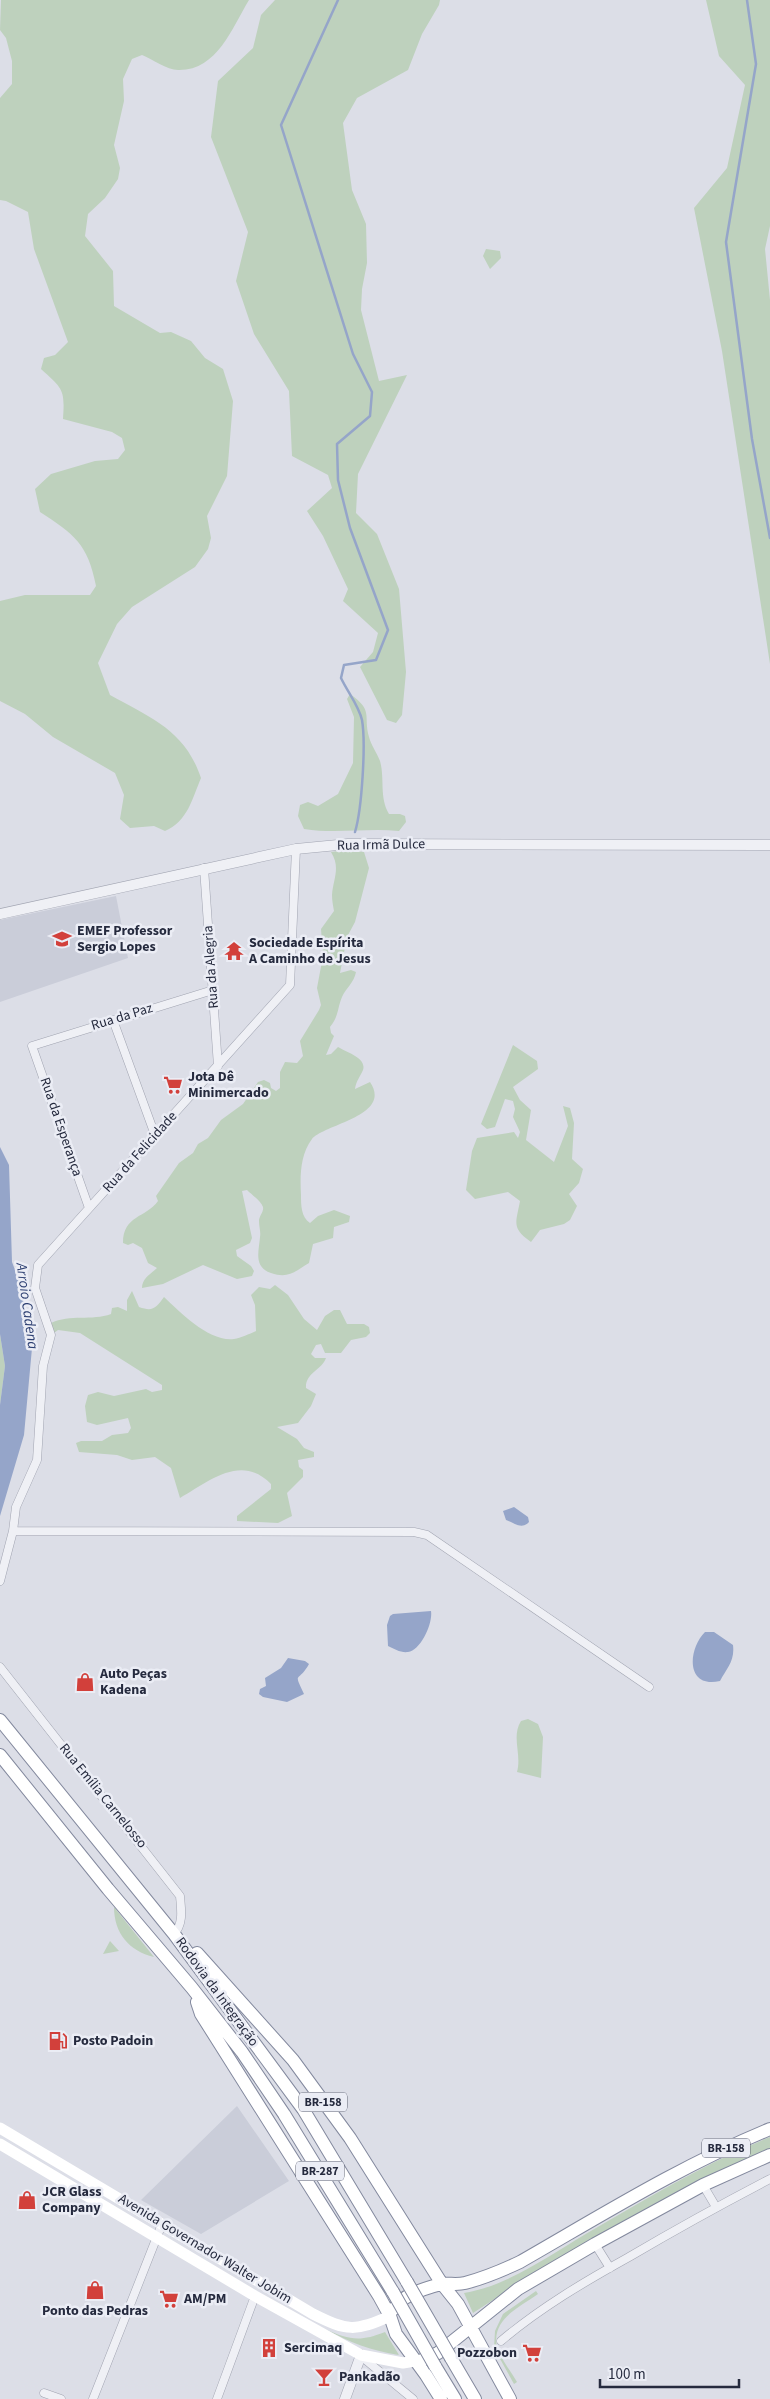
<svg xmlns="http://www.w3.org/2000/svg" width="770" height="2399" viewBox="0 0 770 2399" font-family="'Source Sans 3',sans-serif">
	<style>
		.built { fill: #cacdd9 }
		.green { fill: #bed1bd }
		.water { fill: #95a5c9 }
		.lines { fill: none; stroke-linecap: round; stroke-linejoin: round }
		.stream { stroke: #95a5c9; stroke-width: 2.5 }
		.minor-casing { stroke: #a1a4b1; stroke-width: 9 }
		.tertiary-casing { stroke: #a1a4b1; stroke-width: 11 }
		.trunk-casing { stroke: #83899e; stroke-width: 14 }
		.minor { stroke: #eff0f5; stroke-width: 8 }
		.tertiary { stroke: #eff0f5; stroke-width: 10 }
		.secondary { stroke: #fff; stroke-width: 11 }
		.trunk { stroke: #fff; stroke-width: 12 }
		.trunk-bridge-casing { stroke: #83899e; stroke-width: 14; stroke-linecap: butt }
		.trunk-bridge { stroke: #fff; stroke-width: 12 }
		.labels { text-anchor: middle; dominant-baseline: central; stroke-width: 5; stroke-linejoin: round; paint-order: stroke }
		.shield { fill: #ebedf5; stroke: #606475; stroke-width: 1 }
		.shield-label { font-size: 12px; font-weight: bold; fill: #252a3e }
		.street-label { font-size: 14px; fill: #252a3e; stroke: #ebedf5 }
		.poi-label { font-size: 14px; font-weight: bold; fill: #252a3e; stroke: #ebedf5; text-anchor: start }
		.water-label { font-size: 15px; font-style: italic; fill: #2e4072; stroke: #ebedf5 }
	</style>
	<rect width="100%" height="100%" fill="#dcdee7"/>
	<path class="built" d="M116,896L128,958L0,1002V920Z
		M237,2106L289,2181L201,2234L141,2200Z"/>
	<path class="green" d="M1,0H249C232,28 217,71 178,70C167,70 152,59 142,55L132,59L123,79L124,101L114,145L120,168L118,179L105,198L88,214L85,236L113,271L114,306L160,333L171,332L191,341L205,358L223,369L233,401L227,476L207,516L211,538L208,549L195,567L132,607L117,624L98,663L110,695C151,718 185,730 201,778C192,799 188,821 165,831L154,826L130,828L120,819L124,795L115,773L53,737L25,714L0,701V601L25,595H90L96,586C88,544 74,534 40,512L35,489L51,474L95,461L118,459L125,450L122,438L112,432L63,419C65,389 63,389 41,369L44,358L55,355L68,342L34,249L28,212L6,201L0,200V98L12,84V61L6,38L0,30Z
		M275,0H440L439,5L422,34L408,70L357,98L343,123L352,190L366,224L367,263L362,289L361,310L379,381L407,375L358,474L356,513L377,534L399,589L406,672L402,715L396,723L387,720L360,667L373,652L378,633L343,601L348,589L323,536L307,511L332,488L328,475L292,456L289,391L254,334L236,281L248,232L211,137L218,81L253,48L261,15Z
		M706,0H770V226L765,249L770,300V664L722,351L694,208L727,168L745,85L719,56Z
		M486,249L500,251L501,258L490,269L483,256Z
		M350,694C374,711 363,715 369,737C371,745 377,753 380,761C385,779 379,797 389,814H400L405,816L406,822L399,831C367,828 335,834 304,829L298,816L300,805L308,802L318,806L338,794L353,763L354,717L347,699Z
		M346,850L364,852L369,868L355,922L347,937L340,973L351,970L356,972C354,983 346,988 342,997C337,1009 339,1016 330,1027L331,1033L334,1036L326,1055L331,1054L338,1047C346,1052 367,1058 363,1070C360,1077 356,1081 355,1089L370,1082C393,1116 324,1124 312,1139C300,1155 300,1176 301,1195C301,1205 301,1217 310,1223L318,1216L334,1210L350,1216L349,1222L334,1227L333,1238L313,1244L309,1263C294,1272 288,1279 271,1273C253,1267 259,1251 260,1237C261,1232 259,1227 259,1221C259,1216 264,1212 263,1207C261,1201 252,1195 247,1190L242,1191L252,1238L250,1243L236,1250L237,1256L251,1266L254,1271L252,1276L237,1279L203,1265L163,1284L142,1288C142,1278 151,1274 157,1268L148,1263L142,1248L133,1243L128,1245L123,1243C123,1215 146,1218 158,1201L156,1196L179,1163L193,1153L198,1144L208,1138L221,1120L243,1104L258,1082L264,1080L270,1083L271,1088L276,1091L280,1088V1072L285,1062L297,1063L303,1056L300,1041L319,1010L321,1005L317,988L323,956L321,929L334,911C333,906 332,900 332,895C333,879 341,868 331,852Z
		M513,1045L537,1061L538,1069L513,1087L520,1100L531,1110L526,1140L554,1162L568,1126L563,1106L570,1108L574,1123L572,1159L583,1169L579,1183L569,1194L577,1206L570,1220L564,1224L540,1230L531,1242C511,1228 516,1223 520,1201L508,1192L475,1199L466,1190L472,1151L477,1138L514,1132L518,1138L520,1132L513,1117L515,1109L513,1101L505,1099L495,1127L487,1129L481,1124Z
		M275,1285L288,1295L304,1319L317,1330L325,1316L334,1310H340L347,1324H364L369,1327L370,1333L366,1337L351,1340L341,1353H325L321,1344L316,1345L311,1354L315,1358H326C322,1370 305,1373 306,1388L316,1394L311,1406L298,1423L277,1427L297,1439L304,1448L314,1452V1457L298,1460L299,1467L303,1470V1477L287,1493L292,1516L278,1523L237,1521V1516L271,1489V1484C241,1453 208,1482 180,1498L171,1468L155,1457L132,1460L117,1455L79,1452L76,1443L81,1441H102L112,1435L128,1433L131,1428L128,1418L97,1425L87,1422L85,1406L88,1395L98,1392L114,1396L146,1389L152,1392L162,1390V1385L80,1333L58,1330L54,1333L51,1323C70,1314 92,1321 111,1314L112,1308L118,1307L127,1311V1300L132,1291L139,1307C153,1312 156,1308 164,1297C181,1313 209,1342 234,1339C241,1338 249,1334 256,1331L255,1305L251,1295L259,1287L270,1289Z
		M0,1334L5,1366L0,1405Z
		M528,1719L538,1724L543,1737L541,1778L517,1772C522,1754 511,1737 521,1721Z
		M114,1907L154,1957C129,1951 114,1933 114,1907Z
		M110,1941L119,1951L103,1954Z
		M770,2137V2149L741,2162L521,2282L473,2313L464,2293C507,2286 547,2257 584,2235C644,2200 705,2163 770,2137Z
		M536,2291L538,2294C520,2307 491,2319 497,2347C499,2356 512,2373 517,2382L514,2384L494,2348L495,2331L503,2314Z
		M325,2329C349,2340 360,2342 385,2332L399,2355C372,2351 349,2342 325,2329Z"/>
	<path class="water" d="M0,1147L9,1165L12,1262L24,1294L32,1348L24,1435L0,1516V1405L5,1366L0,1334Z
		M514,1507L528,1517L529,1522C522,1530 514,1523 506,1520L503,1511Z
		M431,1611C433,1623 421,1650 408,1652C401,1653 394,1649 388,1646L387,1625L390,1616L393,1614Z
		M705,1632H714L733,1645C735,1661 727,1668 720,1681C685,1689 688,1649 705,1632Z
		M288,1658L305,1661L309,1664C298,1684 293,1670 304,1694L287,1702L263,1697L259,1694L260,1689L266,1686L265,1678L281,1668Z"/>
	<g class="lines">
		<path class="stream" d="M338,0L281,125L353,354L372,392L370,416L337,444L338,480L350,528L388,630L376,660L344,665L341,678C347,691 359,706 362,720C366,743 362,809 355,832
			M747,0L756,64L726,242L752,439L770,538"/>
		<g class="minor-casing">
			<path id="minor" d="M204,868L218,1066
				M113,1020L155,1135
				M89,1208L32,1046L213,990
				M13,1531L414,1532L427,1535L649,1687
				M0,1581L13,1531L16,1507L37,1460L43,1366L51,1335L35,1288L38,1265L290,985L296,849
				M0,1667L180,1896C181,1909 184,1923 174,1934
				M703,2185L716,2207
				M595,2244L610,2268
				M501,2341C540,2308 584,2282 629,2257C675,2230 722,2204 770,2179
				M362,2357L413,2399
				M44,2393L61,2399
				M93,2399L162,2224
				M217,2399L255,2296"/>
		</g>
		<g class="tertiary-casing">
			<path id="tertiary" d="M0,914L296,849L348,844L770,845
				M345,2399L361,2355"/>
		</g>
		<g class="trunk-casing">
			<path id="trunk" d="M0,1720L174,1934L303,2109L407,2282
				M0,1755L108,1889L192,1988L242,2052L284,2114L393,2292
				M197,1953L293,2060L350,2138L442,2284L458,2304L510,2399
				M197,2002L201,2014L379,2296L390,2316L396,2334L426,2375L441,2399
				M394,2309C401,2295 426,2288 441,2284C449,2283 457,2285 465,2283C484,2278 501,2271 520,2262C602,2215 682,2165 770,2129
				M451,2358L475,2399
				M420,2361L438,2353L518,2289L595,2244L703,2185L770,2155
				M435,2366L455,2399"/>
		</g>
		<use href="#minor" class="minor"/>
		<use href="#tertiary" class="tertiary"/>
		<path class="secondary" d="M0,2128L313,2314C347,2331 355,2332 390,2316
			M0,2144L255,2296L361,2355L403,2363L415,2361"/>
		<use href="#trunk" class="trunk"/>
		<g class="trunk-bridge-casing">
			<path id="trunk-bridge" d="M407,2282L451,2358
				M393,2292L435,2366"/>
		</g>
		<use href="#trunk-bridge" class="trunk-bridge"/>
	</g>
	<defs>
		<g id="school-bare" transform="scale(1.5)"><path d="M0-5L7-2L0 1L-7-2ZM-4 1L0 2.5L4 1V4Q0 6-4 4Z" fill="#d2403b" stroke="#ebedf5" stroke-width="2.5" paint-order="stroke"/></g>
		<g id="temple-bare" transform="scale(1.5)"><path d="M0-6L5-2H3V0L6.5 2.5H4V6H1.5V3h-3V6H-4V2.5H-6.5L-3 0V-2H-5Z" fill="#d2403b" stroke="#ebedf5" stroke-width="2.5" paint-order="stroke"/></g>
		<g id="supermarket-bare" transform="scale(1.5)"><path d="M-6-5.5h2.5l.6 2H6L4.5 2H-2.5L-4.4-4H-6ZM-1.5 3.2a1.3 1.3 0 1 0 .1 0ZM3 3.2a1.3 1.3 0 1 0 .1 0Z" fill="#d2403b" stroke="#ebedf5" stroke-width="2.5" paint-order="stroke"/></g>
		<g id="shop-bare" transform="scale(1.5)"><path d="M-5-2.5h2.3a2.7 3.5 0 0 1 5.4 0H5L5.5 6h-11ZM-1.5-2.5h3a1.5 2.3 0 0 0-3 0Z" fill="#d2403b" stroke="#ebedf5" stroke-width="2.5" paint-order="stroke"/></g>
		<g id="fuel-bare" transform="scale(1.5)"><path d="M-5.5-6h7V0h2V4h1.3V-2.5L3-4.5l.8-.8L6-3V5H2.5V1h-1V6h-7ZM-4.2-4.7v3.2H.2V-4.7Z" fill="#d2403b" stroke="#ebedf5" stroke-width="2.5" paint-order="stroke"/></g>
		<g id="building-bare" transform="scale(1.5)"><path d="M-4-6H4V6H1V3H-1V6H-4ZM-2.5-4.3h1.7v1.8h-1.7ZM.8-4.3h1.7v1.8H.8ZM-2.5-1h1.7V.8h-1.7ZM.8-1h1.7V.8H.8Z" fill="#d2403b" stroke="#ebedf5" stroke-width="2.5" paint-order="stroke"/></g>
		<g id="bar-bare" transform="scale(1.5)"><path d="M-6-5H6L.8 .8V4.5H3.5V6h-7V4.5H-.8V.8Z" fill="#d2403b" stroke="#ebedf5" stroke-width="2.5" paint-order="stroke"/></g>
	</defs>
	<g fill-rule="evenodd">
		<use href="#school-bare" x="62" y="939"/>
		<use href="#temple-bare" x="234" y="951"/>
		<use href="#supermarket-bare" x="173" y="1085"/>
		<use href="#shop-bare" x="85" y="1682"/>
		<use href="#fuel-bare" x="58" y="2041"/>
		<use href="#shop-bare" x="27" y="2200"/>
		<use href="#shop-bare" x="95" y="2290"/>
		<use href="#supermarket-bare" x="169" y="2299"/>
		<use href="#building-bare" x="269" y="2348"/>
		<use href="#supermarket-bare" x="532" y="2353"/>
		<use href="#bar-bare" x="324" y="2377"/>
	</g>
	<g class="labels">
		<g class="shield">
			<rect x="299" y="2092.5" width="48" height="19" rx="4"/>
			<rect x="702" y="2138.5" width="48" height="19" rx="4"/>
			<rect x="296" y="2161.5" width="48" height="19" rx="4"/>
		</g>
		<g class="shield-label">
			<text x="323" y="2102">BR-158</text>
			<text x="726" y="2148">BR-158</text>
			<text x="320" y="2171">BR-287</text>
		</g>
		<g class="street-label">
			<text transform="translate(381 845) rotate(-1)">Rua Irmã Dulce</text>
			<text transform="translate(211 967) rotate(-94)">Rua da Alegria</text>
			<text transform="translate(122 1017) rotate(-17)">Rua da Paz</text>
			<text transform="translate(61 1127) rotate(71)">Rua da Esperança</text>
			<text transform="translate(140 1152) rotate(-48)">Rua da Felicidade</text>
			<text transform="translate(103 1796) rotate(51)">Rua Emília Carnelosso</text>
			<text transform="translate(217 1992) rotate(54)">Rodovia da Integração</text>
			<text transform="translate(205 2249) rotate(31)">Avenida Governador Walter Jobim</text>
		</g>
		<g class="poi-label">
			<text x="77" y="931">EMEF Professor<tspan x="77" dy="16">Sergio Lopes</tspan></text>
			<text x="249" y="943">Sociedade Espírita<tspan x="249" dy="16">A Caminho de Jesus</tspan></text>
			<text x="188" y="1077">Jota Dê<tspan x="188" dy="16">Minimercado</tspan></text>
			<text x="100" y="1674">Auto Peças<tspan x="100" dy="16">Kadena</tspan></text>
			<text x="73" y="2041">Posto Padoin</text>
			<text x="42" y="2192">JCR Glass<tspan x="42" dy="16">Company</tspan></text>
			<text x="184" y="2299">AM/PM</text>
			<text x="95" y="2311" text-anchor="middle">Ponto das Pedras</text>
			<text x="284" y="2348">Sercimaq</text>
			<text x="517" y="2353" text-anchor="end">Pozzobon</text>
			<text x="339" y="2377">Pankadão</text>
		</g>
		<g class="water-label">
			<text transform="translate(27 1306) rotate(82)">Arroio Cadena</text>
		</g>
	</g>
	<path d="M600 2379v8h139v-8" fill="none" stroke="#252a3e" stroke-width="2.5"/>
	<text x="608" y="2379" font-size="15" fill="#252a3e" stroke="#ebedf5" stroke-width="4" paint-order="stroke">100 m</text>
</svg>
